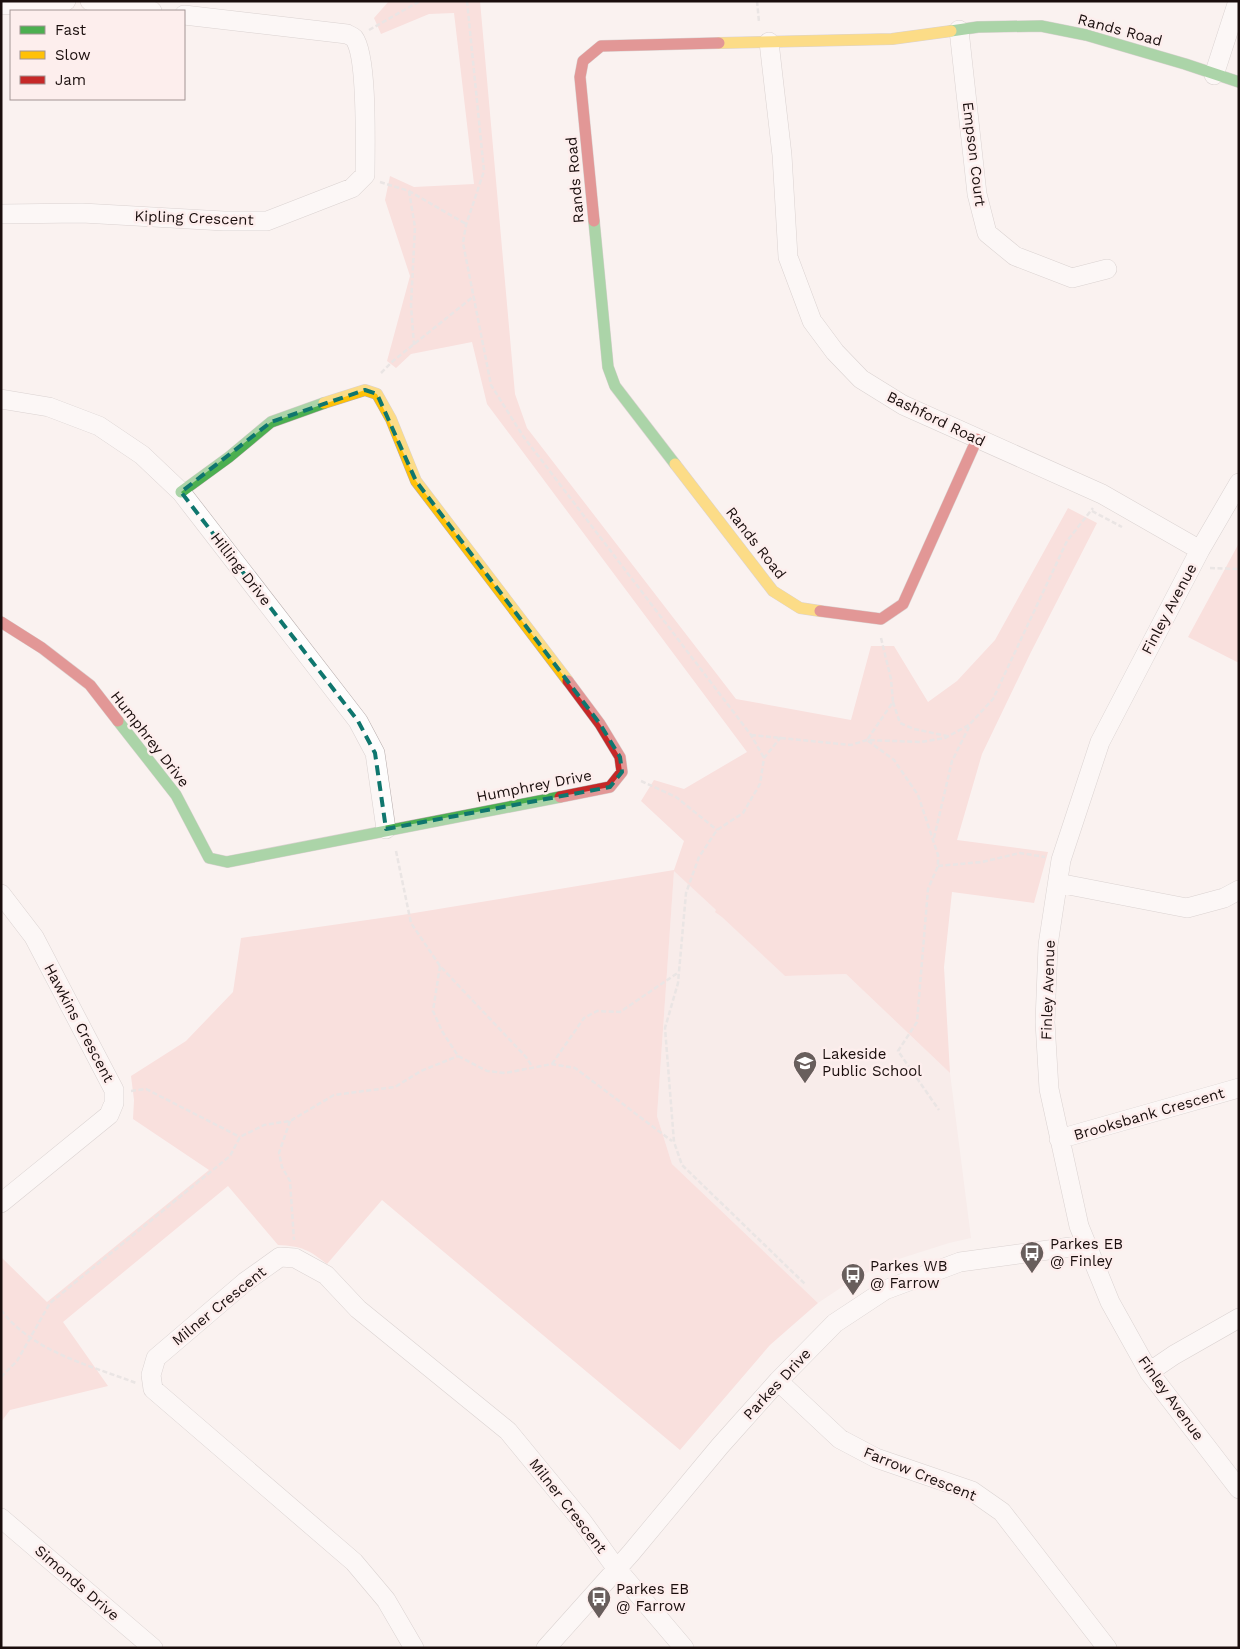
<svg xmlns="http://www.w3.org/2000/svg" width="1240" height="1649" viewBox="0 0 1240 1649" font-family="'Work Sans',sans-serif">
	<style>
		.built { fill: #f6e4e2 }
		.green { fill: #f9c9c6 }
		.lines { fill: none; stroke-linecap: round; stroke-linejoin: round }
		.street-casing { stroke: #b6acab; stroke-width: 20 }
		.fast-casing { stroke: #b6acab; stroke-width: 12 }
		.slow-casing { stroke: #b6acab; stroke-width: 12 }
		.jam-casing { stroke: #b6acab; stroke-width: 12 }
		.path { stroke: #d7d4d4; stroke-width: 2.5; stroke-dasharray: 5 2.5; stroke-linecap: butt }
		.street { stroke: #fefdfd; stroke-width: 19 }
		.fast { stroke: #4caf50; stroke-width: 11 }
		.slow { stroke: #ffc107; stroke-width: 11 }
		.jam { stroke: #c62828; stroke-width: 11 }
		.marked { fill: none; stroke: #0f766e; stroke-width: 4; stroke-dasharray: 10 6; stroke-linejoin: round }
		.labels { text-anchor: middle; dominant-baseline: central; stroke-width: 5; stroke-linejoin: round; paint-order: stroke }
		.street-label { font-size: 15px; fill: #1a0e0d; stroke: #fdeeed }
		.poi-label { font-size: 15px; fill: #1a0e0d; stroke: #fdeeed; text-anchor: start }
	</style>
	<rect width="100%" height="100%" fill="#faf2f0"/>
	<path class="built" d="M674,870L785,976L846,974L950,1073L971,1238L949,1243L883,1264L845,1285L818,1303L672,1164L657,1116Z"/>
	<path class="green" d="M389,1H480L515,394L527,428L736,699L851,720L871,646H894L928,702L957,681L995,640L1068,508L1097,523L1031,652L982,754L957,840L1048,852L1034,903L952,892L944,967L950,1073L846,974L785,976L722,917L715,912L716,910L674,871L657,1116L672,1164L818,1303L770,1345L680,1450L382,1200L327,1264C309,1250 302,1246 278,1245L228,1186L63,1322L108,1386L10,1410L1,1422V1257L47,1302L209,1170L133,1119L134,1100L131,1076L186,1041L233,992L241,938L402,915L674,870L684,841L641,801L654,780L684,789L747,752L487,404L472,342L411,354L396,368L387,361L410,276L385,200L390,176L414,187L474,184L454,13L429,14L381,34L374,18Z
		M1239,543V663L1188,637Z"/>
	<g class="lines">
		<g class="street-casing">
			<path id="street" d="M90,1L152,11
				M1,5L66,1
				M959,30L977,194L987,233L1015,256L1072,278L1107,269
				M769,42L782,155L788,257L812,321L835,352L861,379L903,405L1102,494L1200,550
				M1214,75L1238,1
				M1,214L82,213L224,221H267L352,188L365,175C365,150 368,56 354,38C352,36 350,36 347,34L184,15
				M1,399L49,407L99,426L142,455L181,492L358,721L375,753L386,829
				M1239,483L1200,550L1100,742L1061,860L1048,945L1045,1022L1049,1089L1079,1226L1110,1302L1149,1372L1239,1489
				M1058,883L1187,908L1224,898L1239,890
				M1,894L34,937L114,1090V1103L109,1115L1,1203
				M1059,1139L1239,1088
				M1149,1372L1174,1355L1239,1318
				M778,1381L840,1439L876,1458L972,1491L1002,1512L1107,1648
				M1,1518L153,1648
				M414,1648L386,1600L354,1562L153,1389L151,1375L156,1358L245,1282L280,1257L295,1258L326,1275L358,1309L508,1431L582,1521L616,1568L684,1648
				M546,1648L631,1553L720,1446L778,1381L835,1323L885,1290L960,1262L1085,1245"/>
		</g>
		<g class="fast-casing">
			<path id="fast" d="M951,31L978,27L1041,26L1086,35L1185,64L1239,82
				M594,221L608,367L615,386L675,464
				M181,492L229,457L271,422L324,403
				M118,721L176,795L209,858L227,862L560,797"/>
		</g>
		<g class="slow-casing">
			<path id="slow" d="M719,43L892,39L951,31
				M324,403L365,390L377,394L391,419L416,481L568,681
				M675,464L773,591L800,608L820,611"/>
		</g>
		<g class="jam-casing">
			<path id="jam" d="M594,221L580,77L583,61L601,46L719,43
				M820,611L881,619L903,604L977,439
				M1,622L42,648L90,685L118,721
				M560,797L610,787L622,772L620,757L600,724L568,681"/>
		</g>
		<path class="path" d="M467,1L484,171L466,225L463,243L491,385L523,436L751,735L764,758
			M757,1L759,22
			M369,30L420,1
			M380,182L409,191L466,224
			M409,191L415,227L411,305L414,345
			M381,373L393,361L474,296
			M1092,511L1122,527
			M1210,568L1239,569
			M881,638L891,679L893,702L867,740L894,760L918,795L938,855V866L928,889L917,1022L898,1051L939,1110
			M893,702L900,723L914,729L947,736
			M751,735L851,745L867,740L921,742L945,738L969,725L993,699L1067,541L1093,508
			M781,737L764,758L760,784L743,813L717,830L699,857L686,893L678,983L665,1028L674,1142L682,1165L805,1284
			M641,781L676,797L717,830
			M934,838L952,761L969,727
			M396,851L411,923L440,966L526,1057L533,1068
			M938,866L982,862L1020,853L1045,857
			M440,966L433,1011L442,1031L458,1056L487,1071L505,1073L552,1064L575,1068L672,1141
			M552,1064L584,1018L597,1011L620,1012L679,972
			M131,1091L146,1089L240,1137
			M290,1121L279,1153L282,1167L290,1181L294,1240
			M1,1310C33,1352 89,1365 136,1383
			M1,1377L17,1361L50,1303L230,1156L240,1137L264,1125L290,1121L334,1095L395,1087L421,1071L458,1056"/>
		<use href="#street" class="street"/>
		<use href="#fast" class="fast"/>
		<use href="#slow" class="slow"/>
		<use href="#jam" class="jam"/>
	</g>
	<path d="M0 0H1240V1649H0ZM365,390L377,394L416,481L600,724L620,757L622,772L610,787L386,829L375,753L358,721L181,492L271,422Z" fill="#faf2f0" fill-opacity=".55" fill-rule="evenodd"/>
	<path class="marked" d="M365,390L377,394L416,481L600,724L620,757L622,772L610,787L386,829L375,753L358,721L181,492L271,422Z"/>
	<defs>
		<g id="school-pin" transform="scale(1.25)"><path d="M0 17L-7.5 6A9.5 9.5 0 1 1 7.5 6Z" fill="#685e5c" stroke="#fdeeed"/><path d="M0-5L7-2L0 1L-7-2ZM-4 1L0 2.5L4 1V4Q0 6-4 4Z" fill="#fff"/></g>
		<g id="bus-pin" transform="scale(1.25)"><path d="M0 17L-7.5 6A9.5 9.5 0 1 1 7.5 6Z" fill="#685e5c" stroke="#fdeeed"/><path d="M-5-6H5V4H4V6H2V4H-2V6H-4V4H-5ZM-3.5-4V0h7V-4ZM-3.5 1.2v1.5H-2V1.2ZM2 1.2v1.5H3.5V1.2Z" fill="#fff"/></g>
	</defs>
	<g fill-rule="evenodd">
		<use href="#school-pin" x="805" y="1063"/>
		<use href="#bus-pin" x="1032" y="1253"/>
		<use href="#bus-pin" x="853" y="1275"/>
		<use href="#bus-pin" x="599" y="1598"/>
	</g>
	<g class="labels">
		<g class="street-label">
			<text transform="translate(1120 30) rotate(15)">Rands Road</text>
			<text transform="translate(974 154) rotate(83)">Empson Court</text>
			<text transform="translate(575 180) rotate(-95)">Rands Road</text>
			<text transform="translate(194 218) rotate(2)">Kipling Crescent</text>
			<text transform="translate(936 419) rotate(26)">Bashford Road</text>
			<text transform="translate(756 543) rotate(52)">Rands Road</text>
			<text transform="translate(241 569) rotate(52)">Hilling Drive</text>
			<text transform="translate(1169 609) rotate(-62)">Finley Avenue</text>
			<text transform="translate(150 739) rotate(52)">Humphrey Drive</text>
			<text transform="translate(534 786) rotate(-11)">Humphrey Drive</text>
			<text transform="translate(1048 990) rotate(-88)">Finley Avenue</text>
			<text transform="translate(79 1023) rotate(62)">Hawkins Crescent</text>
			<text transform="translate(1149 1114) rotate(-16)">Brooksbank Crescent</text>
			<text transform="translate(219 1306) rotate(-39)">Milner Crescent</text>
			<text transform="translate(777 1384) rotate(-47)">Parkes Drive</text>
			<text transform="translate(1171 1398) rotate(54)">Finley Avenue</text>
			<text transform="translate(920 1474) rotate(22)">Farrow Crescent</text>
			<text transform="translate(568 1506) rotate(52)">Milner Crescent</text>
			<text transform="translate(77 1583) rotate(41)">Simonds Drive</text>
		</g>
		<g class="poi-label">
			<text x="822" y="1054">Lakeside<tspan x="822" dy="17">Public School</tspan></text>
			<text x="1050" y="1244">Parkes EB<tspan x="1050" dy="17">@ Finley</tspan></text>
			<text x="870" y="1266">Parkes WB<tspan x="870" dy="17">@ Farrow</tspan></text>
			<text x="616" y="1589">Parkes EB<tspan x="616" dy="17">@ Farrow</tspan></text>
		</g>
	</g>
	<rect width="1240" height="1649" fill="none" stroke="#1a0e0d" stroke-width="5"/>
	<rect x="10" y="10" width="175" height="90" fill="#fdeeed" stroke="#a29493"/>
	<rect x="20" y="26" width="25" height="8" fill="#4caf50" stroke="#a29493"/>
	<text x="55" y="35" font-size="15" fill="#1a0e0d">Fast</text>
	<rect x="20" y="51" width="25" height="8" fill="#ffc107" stroke="#a29493"/>
	<text x="55" y="60" font-size="15" fill="#1a0e0d">Slow</text>
	<rect x="20" y="76" width="25" height="8" fill="#c62828" stroke="#a29493"/>
	<text x="55" y="85" font-size="15" fill="#1a0e0d">Jam</text>
</svg>
